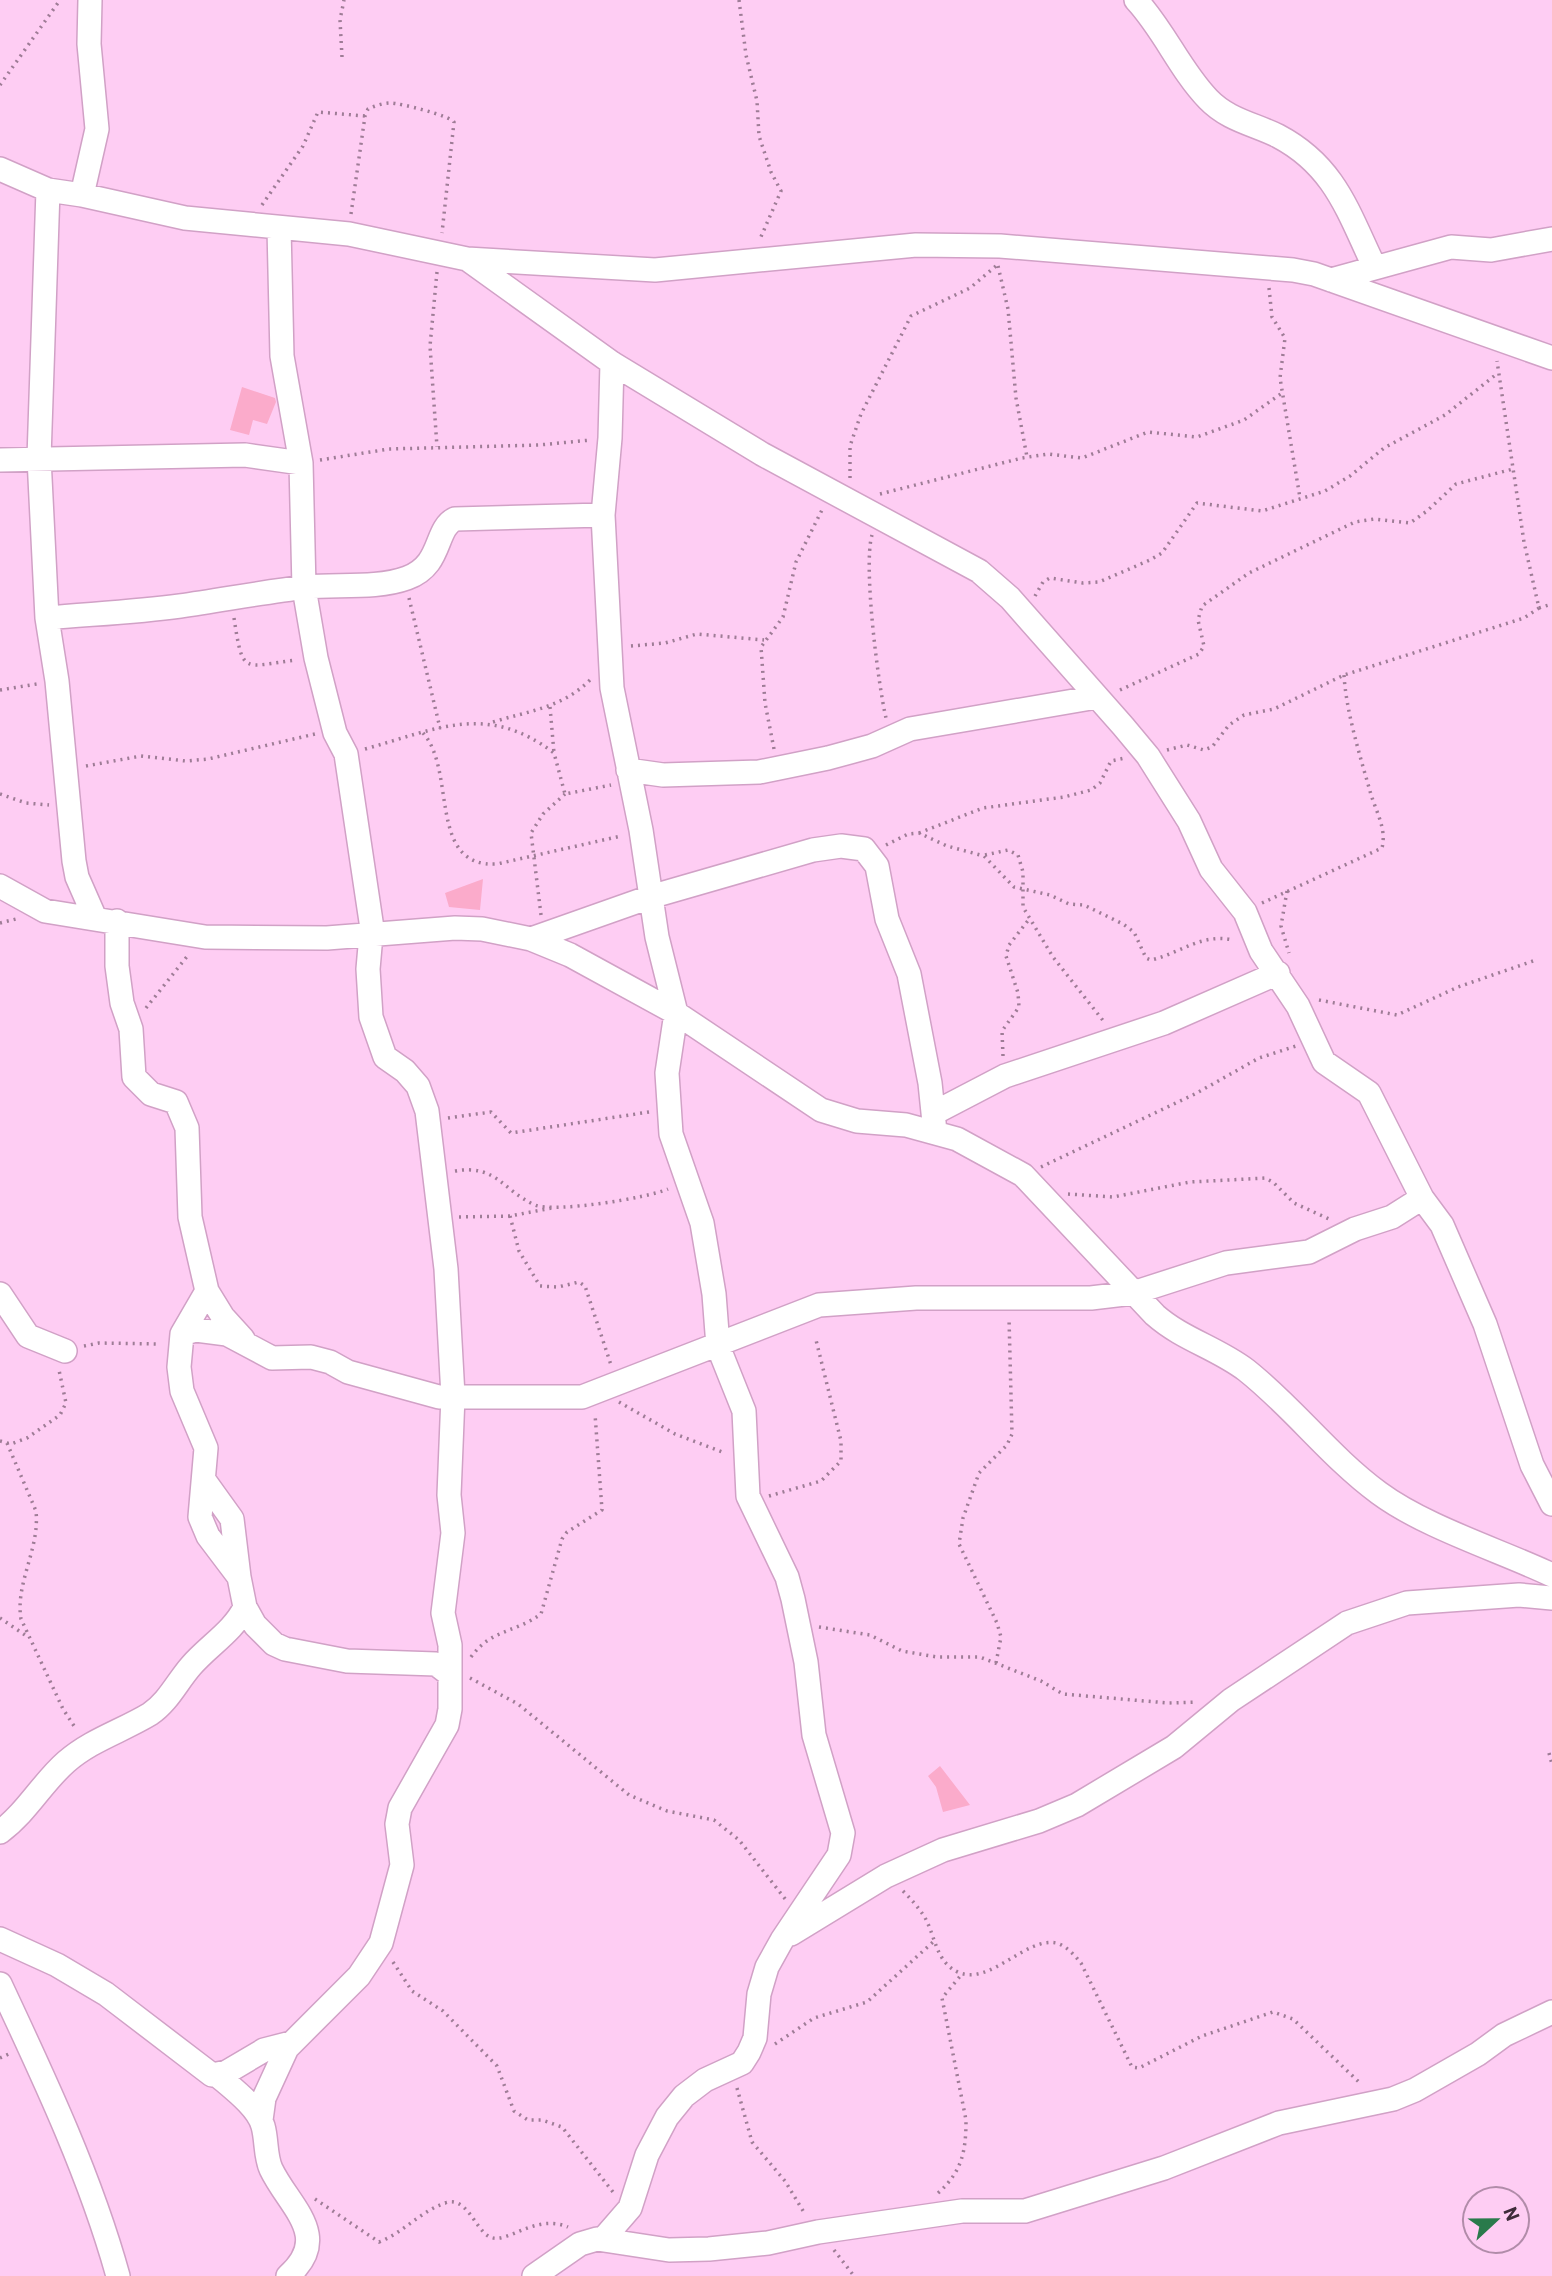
<svg xmlns="http://www.w3.org/2000/svg" width="1552" height="2276" viewBox="0 0 1552 2276" font-family="Barlow,sans-serif">
	<style>
		.building { fill: #fbabcb }
		.lines { fill: none; stroke-linecap: round; stroke-linejoin: round }
		.street-casing { stroke: #d1a1c6; stroke-width: 26 }
		.path { stroke: #9e7c96; stroke-width: 3.5; stroke-dasharray: 2 5; stroke-linecap: butt }
		.street { stroke: #fff; stroke-width: 23 }
	</style>
	<rect width="100%" height="100%" fill="#fecdf3"/>
	<path class="building" d="M242,387L275,398L276,402L267,424L253,420L249,435L230,430Z
		M483,879L480,910L449,907L445,893Z
		M940,1766L970,1805L943,1812L936,1787L928,1776Z"/>
	<g class="lines">
		<g class="street-casing">
			<path id="street" d="M1136,0C1164,30 1180,70 1208,99C1228,120 1254,124 1278,136C1335,166 1348,212 1374,266
				M0,169L48,190L82,195L185,218L349,234L467,259L655,270L916,245L1000,246L1293,270L1314,274L1552,358
				M48,190L39,458L47,618L57,681L74,861L77,877L95,918
				M82,195L97,129L89,44L90,0
				M279,228L282,356L301,463L304,588L316,658L335,733L346,754L373,935
				M467,259L612,363L762,454L979,571L1010,598L1123,726L1148,756L1189,821L1211,869L1245,912L1261,951L1298,1006L1324,1062L1369,1093L1422,1198L1442,1225L1485,1324L1532,1465L1552,1504
				M1331,280L1451,247L1491,250L1552,239
				M0,460L245,455L301,463
				M47,618C91,614 136,612 180,606C222,600 264,592 306,587C338,584 377,589 407,578C443,565 434,529 455,519L603,515
				M628,770L663,775L759,772L828,758L872,746L910,729L1097,697
				M0,886L45,911L205,937L327,938L455,928L482,929L531,939L570,955L676,1013L821,1110L857,1121L906,1125L957,1139L1023,1175L1155,1315C1182,1339 1217,1348 1246,1370C1293,1407 1330,1457 1379,1493C1425,1527 1499,1550 1552,1575
				M117,921V966L122,1003L131,1029L134,1077L151,1094L176,1102L187,1128L190,1217L207,1291L182,1334L179,1367L182,1391L206,1448L200,1517L208,1536L239,1577L245,1607L255,1625L274,1644L285,1649L347,1661L436,1664L449,1674
				M531,939L650,897L813,850L841,846L864,849L877,866L887,919L909,974L930,1083L935,1132
				M934,1113L1005,1076L1164,1023L1278,973
				M207,1291L223,1317L243,1339
				M0,1294L28,1336L65,1351
				M182,1334L196,1330L227,1334L272,1358L311,1357L330,1362L348,1372L439,1397H582L819,1305L916,1298H1091L1133,1293L1226,1263L1309,1252L1355,1229L1392,1217L1422,1198
				M204,1480L232,1519L239,1577
				M0,1832C27,1812 42,1783 66,1762C91,1740 122,1731 150,1714C168,1702 177,1682 191,1666C208,1646 234,1631 245,1607
				M791,1934L886,1876L943,1850L1039,1821L1077,1805L1174,1747L1231,1700L1347,1623L1407,1603L1519,1595L1552,1598
				M0,1939L57,1965L106,1994L212,2075L227,2072L264,2050L291,2043
				M0,1984C44,2078 90,2175 118,2276
				M217,2075C232,2088 258,2107 263,2126C267,2140 265,2156 271,2169C289,2207 333,2236 288,2276
				M261,2120L264,2098L287,2048L359,1976L381,1943L402,1865L397,1824L400,1808L447,1725L450,1709V1645L443,1613L453,1533L449,1495L453,1396L446,1269L427,1111L418,1086L405,1071L385,1057L371,1017L368,969L371,935
				M604,2238L630,2208L647,2155L667,2117L684,2096L705,2080L742,2063L749,2052L755,2038L759,1994L767,1967L782,1940L839,1855L843,1833L814,1735L806,1662L793,1599L787,1577L748,1496L744,1411L718,1346L714,1294L702,1223L671,1134L667,1073L676,1013L657,937L641,830L612,688L603,515L610,438L612,363
				M534,2276L580,2244L597,2239L669,2250L709,2249L768,2243L818,2232L962,2211H1025L1164,2168L1279,2123L1393,2099L1415,2090L1478,2054L1504,2035L1552,2012"/>
		</g>
		<path class="path" d="M739,0L746,55L757,101L759,136L771,172L781,191L760,239
			M342,57L340,20L344,0
			M0,85L60,0
			M262,205L303,146L318,112L365,116
			M351,214L365,116L368,109C375,106 383,103 390,103C400,103 451,116 454,122L442,233
			M998,266L1008,309L1016,398L1027,457
			M437,272L430,346L437,447
			M1269,288L1272,317L1285,338L1280,378L1300,498
			M320,460L389,449L539,445L591,440
			M850,478V446L861,414L911,316L970,288L996,266
			M880,494L1022,458L1048,454L1082,458L1148,432L1197,437L1244,420L1282,393
			M872,535C863,565 878,684 886,718
			M1035,596L1043,582L1050,578L1083,583L1099,582L1150,560L1162,553L1197,503L1262,511L1325,491L1350,476L1384,448L1445,415L1498,373
			M409,598L440,728
			M1539,608L1552,604
			M234,618C243,677 243,666 297,660
			M631,646L665,643L697,634L764,640
			M0,690L37,684
			M1120,690L1199,654L1204,646L1198,620L1202,606L1249,573L1355,522L1374,519L1410,523L1427,511L1456,484L1513,469
			M550,707L554,753
			M493,722C528,711 562,708 590,680
			M423,733C457,771 427,868 497,864L621,836
			M365,749C437,729 487,702 554,753L565,794L611,785
			M774,749L765,703L761,647L783,617L796,562L823,508
			M1167,750L1187,745L1204,750L1212,747L1229,725L1244,715L1274,709L1344,675L1524,618L1539,608L1524,542L1497,361
			M86,766L141,756L186,761L208,759L315,734
			M0,794L26,803L49,805
			M919,833L983,808L1064,797L1091,790L1100,783L1111,761L1125,758
			M886,845L908,834L919,833L947,846L984,856L1014,887L1050,895L1069,904L1084,905L1123,924L1134,932L1146,958L1151,960C1181,953 1201,933 1233,940
			M985,855L1008,850L1018,855L1023,872V907L1053,957L1105,1023
			M1287,891L1281,926L1289,953
			M1262,903L1382,848C1387,828 1375,810 1370,791C1360,756 1346,711 1344,675
			M541,915L531,833L543,814L565,794
			M0,923L16,919
			M1319,1000L1397,1015L1458,987L1536,960
			M146,1008L189,954
			M1003,1056L1002,1031L1019,1007L1018,993L1006,956L1009,945L1030,918
			M448,1118L491,1112L511,1133L649,1112
			M1041,1167L1195,1094L1259,1058L1296,1046
			M455,1171C497,1164 503,1191 535,1205C554,1213 648,1198 668,1189
			M1068,1194L1113,1197L1190,1182L1265,1178L1273,1182L1294,1203L1329,1219
			M510,1216L519,1251L540,1286L558,1287L579,1282L585,1286L611,1365
			M459,1217L510,1216L552,1208
			M84,1346L99,1343L160,1344
			M619,1402L675,1434L725,1453
			M0,1441L11,1444L27,1438L60,1415L66,1403L59,1370
			M7,1443L36,1511C40,1549 15,1583 21,1619L63,1709L76,1729
			M769,1496L821,1481L841,1461V1441L816,1340
			M0,1618L25,1635
			M819,1627L870,1635L902,1651L937,1657H980L1041,1681L1063,1694L1168,1703L1197,1702
			M471,1657C491,1629 515,1633 541,1614L562,1539L567,1532L602,1510L595,1414
			M996,1663L1001,1637L997,1623L959,1544L963,1518L979,1473L1007,1445L1012,1434L1009,1318
			M470,1678L518,1704L629,1795L667,1811L714,1820L739,1840L786,1900
			M1549,1753L1552,1764
			M903,1891C911,1899 918,1907 924,1916C936,1936 935,1963 960,1973C992,1984 1026,1937 1056,1943C1066,1945 1075,1956 1081,1963L1132,2067L1139,2068L1202,2036L1273,2012L1293,2019L1361,2084
			M393,1962L412,1991L443,2011L497,2066L514,2111L528,2120H542L562,2127L613,2192
			M775,2044L814,2018L867,2002L933,1942
			M0,2058L11,2053
			M737,2088L752,2142L785,2181L805,2214
			M938,2193C962,2172 966,2151 966,2120L942,1998L962,1974
			M315,2199L379,2242C403,2233 421,2211 445,2203C467,2195 475,2230 490,2237C507,2245 535,2213 568,2227
			M834,2250L854,2276"/>
		<use href="#street" class="street"/>
	</g>
	<g transform="translate(1496 2220) rotate(68)"><circle r="33" fill="#fecdf3" stroke="#b18ca9" stroke-width="2"/>
	<path d="M0-5L12 26L0 18L-12 26Z" fill="#297a4b"/>
	<text y="-10" font-size="19" font-weight="bold" text-anchor="middle" fill="#3e2b3a">N</text>
	</g>
</svg>
